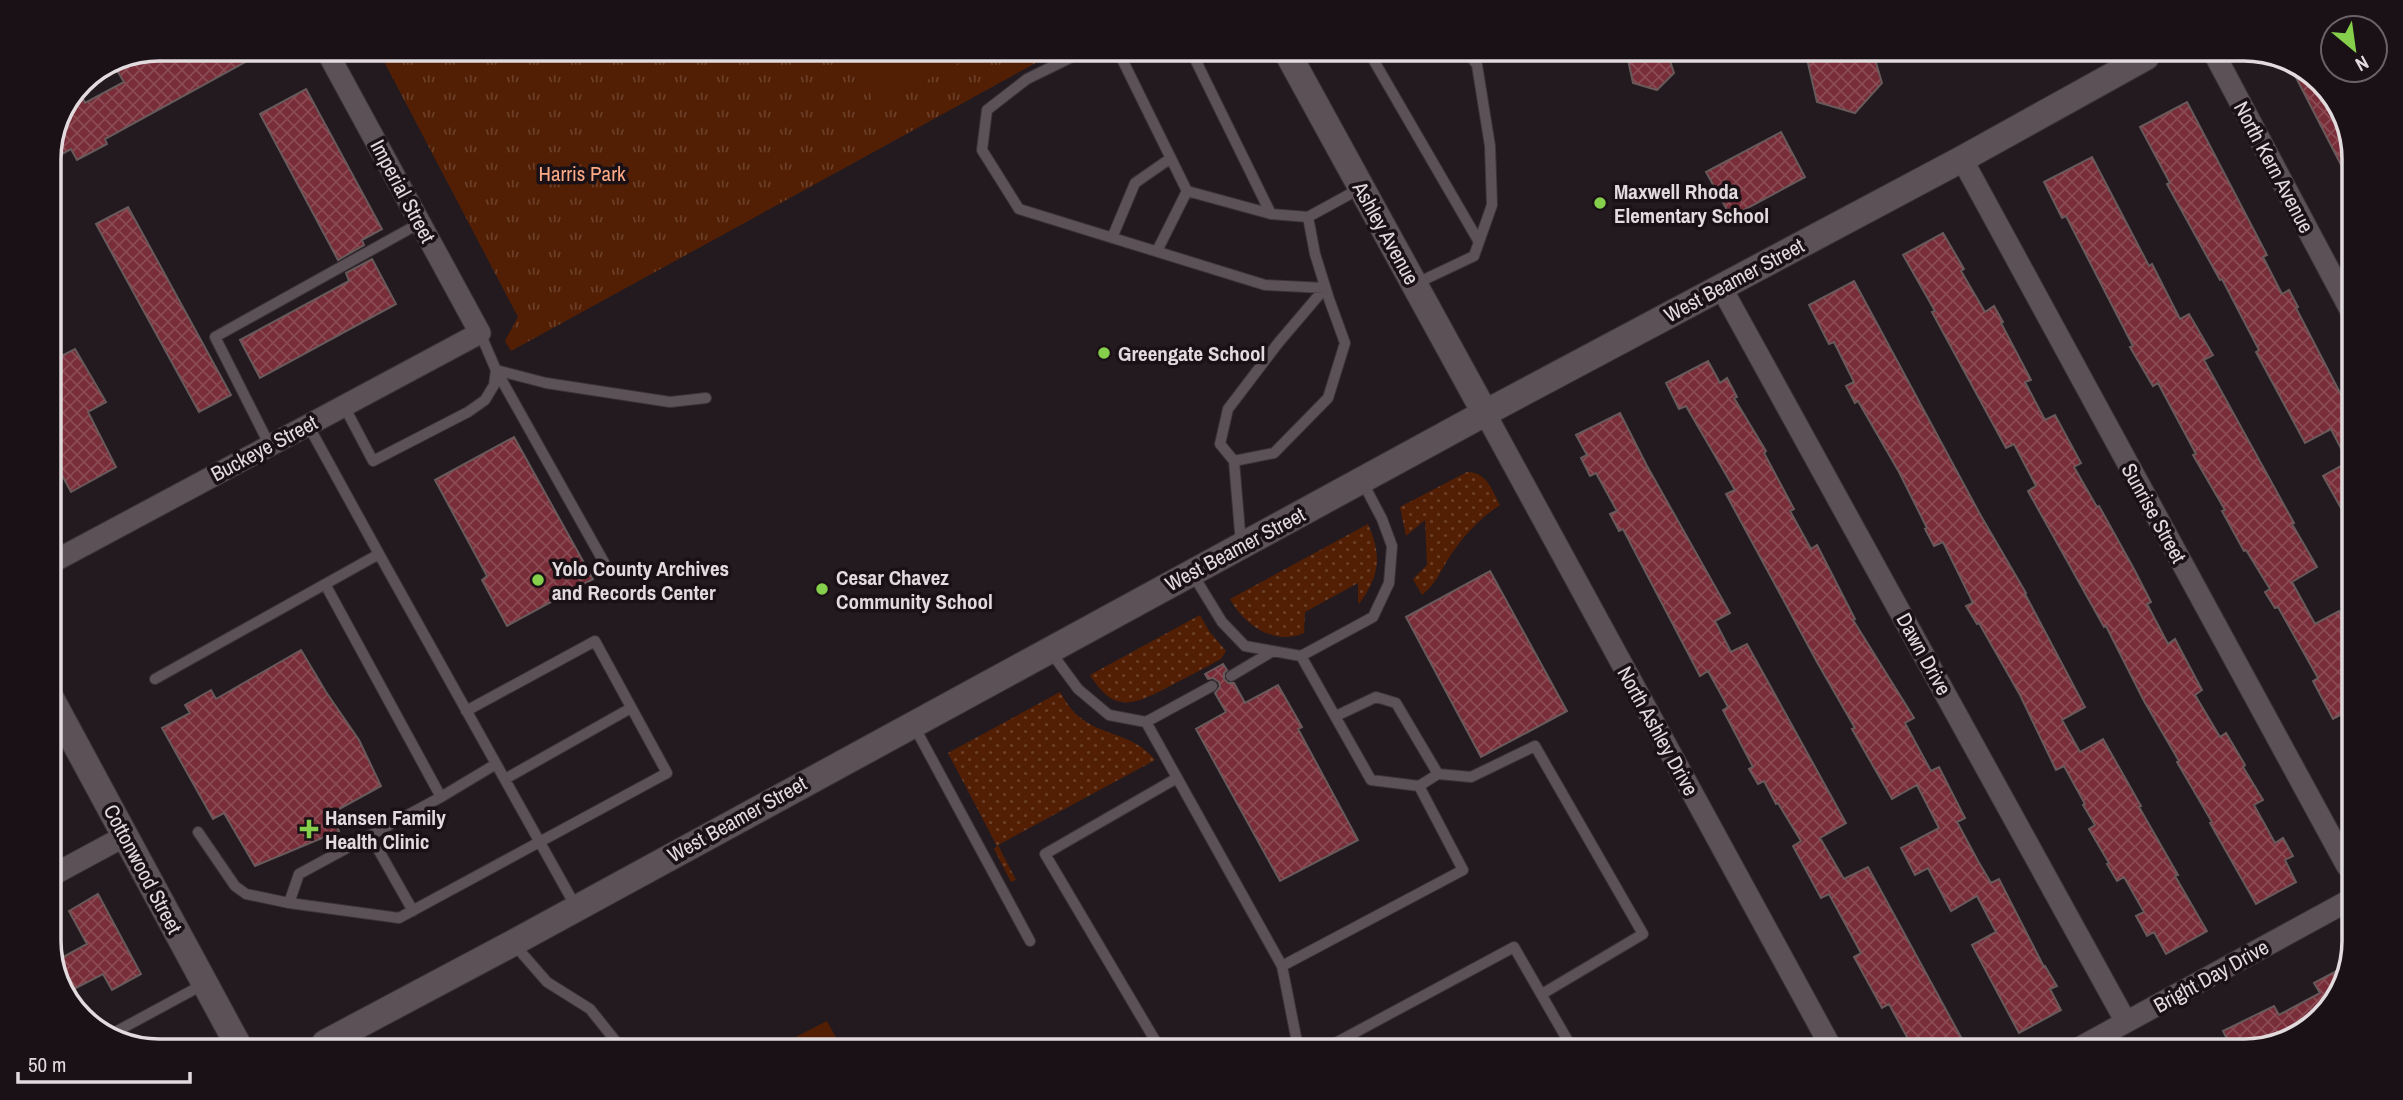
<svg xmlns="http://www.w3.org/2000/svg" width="2403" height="1100" viewBox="0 0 2403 1100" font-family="'Archivo Narrow',sans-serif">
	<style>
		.grass { fill: url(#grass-dots) }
		.park { fill: url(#park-tufts) }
		.pitch { fill: #531f04 }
		.building { fill: url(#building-cross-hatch); stroke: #685a5b; stroke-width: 2 }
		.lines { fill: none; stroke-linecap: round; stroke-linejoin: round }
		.service-casing { stroke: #3b3438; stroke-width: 12 }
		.minor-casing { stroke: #3b3438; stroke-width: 23 }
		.tertiary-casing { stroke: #3b3438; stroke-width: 28 }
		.service { stroke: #5c5157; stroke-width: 10 }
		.minor { stroke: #5c5157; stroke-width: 21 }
		.tertiary { stroke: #5c5157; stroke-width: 26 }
		.poi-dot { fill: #86cf4c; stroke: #1a1116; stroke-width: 2.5 }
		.labels { text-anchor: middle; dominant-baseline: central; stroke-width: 7; stroke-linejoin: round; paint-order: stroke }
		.street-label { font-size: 21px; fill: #e1dbde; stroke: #1a1116 }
		.park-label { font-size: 21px; fill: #fdaa87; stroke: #1a1116 }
		.poi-label { font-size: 21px; font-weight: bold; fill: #e1dbde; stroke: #1a1116; text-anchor: start }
		.rim { fill: none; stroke: #e1dbde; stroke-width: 3.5 }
	</style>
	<defs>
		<pattern id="grass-dots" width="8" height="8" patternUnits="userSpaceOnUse" patternTransform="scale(1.75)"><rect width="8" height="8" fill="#531f04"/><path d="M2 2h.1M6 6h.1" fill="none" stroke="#6b3f28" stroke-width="1.8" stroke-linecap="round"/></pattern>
		<pattern id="park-tufts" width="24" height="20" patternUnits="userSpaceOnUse" patternTransform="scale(1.75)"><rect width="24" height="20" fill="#531f04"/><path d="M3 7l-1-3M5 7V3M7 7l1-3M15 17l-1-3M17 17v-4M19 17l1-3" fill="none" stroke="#6b3f28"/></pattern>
		<pattern id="building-cross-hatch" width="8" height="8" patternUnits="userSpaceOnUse" patternTransform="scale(1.75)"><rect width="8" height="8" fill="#782d38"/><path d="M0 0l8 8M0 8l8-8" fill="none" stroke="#8b4b54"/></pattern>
	</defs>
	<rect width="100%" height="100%" fill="#231a1f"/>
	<path class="grass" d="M1467,472C1487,472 1492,490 1500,505C1479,519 1464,535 1450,556C1441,570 1436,584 1422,595L1413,579L1427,565L1425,520L1406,536L1400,507Z
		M1368,524C1382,556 1380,575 1359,604L1358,602V583L1305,612L1304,633C1274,646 1244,625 1230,599Z
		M1200,615L1209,631L1226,651L1221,659C1203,669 1185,678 1168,687C1132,706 1114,713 1090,675Z
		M1060,692C1065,700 1070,709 1077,715C1102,737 1132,732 1155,760L998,845L1016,880L1011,882L994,849L997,846L948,753Z"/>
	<path class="park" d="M378,50L1054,53L511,351L505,341L518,317Z"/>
	<path class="pitch" d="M856,52H979L875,108Z
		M827,1021L840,1045H780Z"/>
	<path class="building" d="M159,49H168L172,57L187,49H269L105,139L107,144L77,160L71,149L49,161V152L78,89L85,103L124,82L115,67Z
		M1627,55H1668L1674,73L1657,90L1633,83Z
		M1816,56H1874L1882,83L1855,113L1817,102L1808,63Z
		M2286,58L2335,98L2354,152L2353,188Z
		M306,89L382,229L362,240L364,245L338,260L260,114Z
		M2187,102L2267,255L2263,257L2282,294L2289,290L2298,307L2296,308L2351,414L2350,524L2323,476L2348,462L2331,429L2305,443L2256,352L2259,350L2222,279L2220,280L2167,184L2170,183L2140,127Z
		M1781,132L1805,177L1731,217L1706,172Z
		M2092,157L2149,266L2152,264L2180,319L2189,314L2213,355L2204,360L2294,523L2292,524L2317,567L2292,582L2315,624L2339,611L2349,629L2348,711L2333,719L2313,681L2318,678L2278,607L2275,608L2265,592L2270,589L2246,550L2244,551L2222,511L2225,510L2193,455L2196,454L2158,383L2153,386L2130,347L2133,346L2066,216L2062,218L2044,182Z
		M128,207L231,395L199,412L96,224Z
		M1943,233L1964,269L1961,271L1985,312L1994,306L2003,322L2001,323L2031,380L2025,382L2045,420L2055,415L2081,463L2074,467L2097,507L2099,506L2134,569L2151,602L2147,604L2168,644L2175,639L2185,658L2202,690L2195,695L2220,737L2226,733L2245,765L2243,767L2263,800L2254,805L2275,843L2283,838L2293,856L2285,860L2296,882L2256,904L2210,823L2212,822L2177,762L2179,761L2144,701L2106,626L2104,627L2028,491L2036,486L2014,444L2006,448L1932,312L1935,311L1903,255Z
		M372,259L396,304L260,378L240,340L349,281L346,273Z
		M1854,281L1981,516L2026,593L2025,594L2085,707L2062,720L2080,752L2103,739L2141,806L2139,807L2178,875L2175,876L2207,931L2166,954L2154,932L2147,936L2136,916L2144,912L2124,877L2117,881L2107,864L2109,863L2089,829L2095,825L2083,805L2085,804L2064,766L2056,770L2020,695L1979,623L1977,624L1966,606L1973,603L1943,542L1934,546L1925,529L1927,528L1899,472L1858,401L1855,403L1846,386L1854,382L1834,342L1829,344L1809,305Z
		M75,349L106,402L88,412L116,467L71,492L49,451V362Z
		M1708,361L1720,383L1727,378L1737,397L1734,398L1766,451L1764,453L1794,509L1790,511L1811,549L1817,545L1855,619L1853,620L1914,718L1905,723L1931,771L1939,767L1965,818L1957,822L1978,861L1991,883L1999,879L2044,967L2045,966L2057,986L2050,989L2061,1010L2019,1033L1972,945L1996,932L1977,896L1951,911L1928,868L1915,875L1901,848L1939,828L1917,785L1892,799L1852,729L1855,728L1817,662L1726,494L1735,490L1686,406L1679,409L1666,383Z
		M1620,413L1647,466L1730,613L1715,621L1731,652L1747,644L1846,823L1820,838L1844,879L1868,867L1968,1050H1914L1889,1004L1882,1008L1854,957L1861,953L1841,916L1829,894L1821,898L1793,846L1801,841L1778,803L1776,804L1764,781L1758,784L1749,769L1753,767L1723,710L1728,707L1708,671L1700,676L1623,529L1619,531L1610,514L1617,511L1596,473L1590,476L1581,458L1587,455L1576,435Z
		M514,437L593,579L507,626L482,580L487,576L435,480Z
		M1490,571L1567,711L1481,757L1406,617Z
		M301,650L326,692L359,740L381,786L330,814L339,831L255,866L224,813L213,819L162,728L190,713L185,705L211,690L216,699Z
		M1223,664L1227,670L1224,673V679L1228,683H1234L1245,703L1278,685L1302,727L1298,729L1358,840L1280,881L1196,729L1226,712L1215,693L1220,687L1219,682L1213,678L1208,679L1205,674Z
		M98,894L141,974L112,990L103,974L66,993L54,962L87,944L69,911Z
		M2346,966L2345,983L2305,1032L2286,1038L2283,1032L2251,1049L2233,1051L2223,1031L2274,1006L2279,1015L2320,993L2314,983Z"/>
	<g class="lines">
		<g class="service-casing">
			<path id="service" d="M1080,53L1027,79L987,110L982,150L1019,209L1265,285L1325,288L1279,342L1228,409L1220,444L1234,461L1241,544
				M1119,53L1187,191L1271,214
				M1192,53L1271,214L1308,217L1315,254L1329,299L1345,343L1328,398L1274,453L1234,461
				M1370,54L1479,242
				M1308,217L1361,188
				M1112,238L1135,183L1171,158
				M1157,251L1187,191
				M1415,284L1474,256L1492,205L1490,146L1477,65L1469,54
				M496,370L610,573
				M496,370L546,383L670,402L706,398
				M344,406L373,461L468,412L485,400L494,385L496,370L480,333
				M308,425L379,554
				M270,446L215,337L420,223
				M1192,573L1222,622L1245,646L1301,656L1371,780L1419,786L1463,870L1282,966
				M325,584L441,797L496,764
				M1050,651L1078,689L1109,715L1146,722L1282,966L1298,1047
				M1301,656L1373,617L1389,583L1392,546L1382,519L1362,481
				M1231,676L1273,651
				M155,679L379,554L576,907
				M1336,716L1376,697L1396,703L1438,774L1419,786
				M1146,722L1212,686
				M914,726L1030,941
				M1438,774L1471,777L1535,746L1643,934L1542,994
				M505,779L631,708
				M441,797L299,874L289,903L399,918L667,773L595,641L466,711
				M198,832L235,886L246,894L289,903
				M370,835L413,911
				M513,943L547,982L590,1009L618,1044
				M108,1036L204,984
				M1159,1047L1045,854L1177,778
				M1328,1047L1514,947L1572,1048"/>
		</g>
		<g class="minor-casing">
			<path id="minor" d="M2216,57L2352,313
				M1962,159L2347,866
				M1721,287L2126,1022
				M1485,413L1832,1049
				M49,564L480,333L326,50
				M49,877L125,836
				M2075,1050L2346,902"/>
		</g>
		<g class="tertiary-casing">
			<path id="tertiary" d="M1288,54L1485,413
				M49,695L237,1043
				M325,1043L513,943L1485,413L1962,159L2146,57"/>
		</g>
		<use href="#service" class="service"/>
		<use href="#minor" class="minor"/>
		<use href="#tertiary" class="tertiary"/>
	</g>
	<g class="poi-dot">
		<circle cx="1600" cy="203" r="7"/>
		<circle cx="1104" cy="353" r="7"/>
		<circle cx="538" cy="580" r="7"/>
		<circle cx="822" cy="589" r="7"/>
		<path d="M305.5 818.5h7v7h7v7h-7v7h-7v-7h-7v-7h7z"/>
	</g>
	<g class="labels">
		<g class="street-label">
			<text transform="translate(2274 167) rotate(62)">North Kern Avenue</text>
			<text transform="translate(403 191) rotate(62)">Imperial Street</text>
			<text transform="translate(1386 233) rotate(61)">Ashley Avenue</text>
			<text transform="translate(1734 280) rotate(-28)">West Beamer Street</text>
			<text transform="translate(264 448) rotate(-28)">Buckeye Street</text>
			<text transform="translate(2154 513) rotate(61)">Sunrise Street</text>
			<text transform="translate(1235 549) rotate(-28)">West Beamer Street</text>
			<text transform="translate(1924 654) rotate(61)">Dawn Drive</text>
			<text transform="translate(1658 731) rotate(61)">North Ashley Drive</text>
			<text transform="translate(737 819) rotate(-29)">West Beamer Street</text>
			<text transform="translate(143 869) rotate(62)">Cottonwood Street</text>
			<text transform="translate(2211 976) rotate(-29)">Bright Day Drive</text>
		</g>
		<g class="park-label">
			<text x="582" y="173">Harris Park</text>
		</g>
		<g class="poi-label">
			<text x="1614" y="191">Maxwell Rhoda<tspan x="1614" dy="24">Elementary School</tspan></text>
			<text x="1118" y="353">Greengate School</text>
			<text x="552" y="568">Yolo County Archives<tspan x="552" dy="24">and Records Center</tspan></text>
			<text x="836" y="577">Cesar Chavez<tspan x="836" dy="24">Community School</tspan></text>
			<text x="325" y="817">Hansen Family<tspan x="325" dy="24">Health Clinic</tspan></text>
		</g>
	</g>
	<path d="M0 0H2403V1100H0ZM159 61H2244A98 98 0 0 1 2342 159V941A98 98 0 0 1 2244 1039H159A98 98 0 0 1 61 941V159A98 98 0 0 1 159 61Z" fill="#1a1116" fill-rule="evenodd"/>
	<path class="rim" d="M159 61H2244A98 98 0 0 1 2342 159V941A98 98 0 0 1 2244 1039H159A98 98 0 0 1 61 941V159A98 98 0 0 1 159 61Z"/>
	<g transform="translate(2354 49) rotate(151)"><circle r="33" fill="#1a1116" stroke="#6a6266" stroke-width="2"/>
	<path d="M0-5L12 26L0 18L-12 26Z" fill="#86cf4c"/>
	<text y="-10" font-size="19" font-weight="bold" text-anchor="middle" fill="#e1dbde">N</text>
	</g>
	<path d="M18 1072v10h172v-10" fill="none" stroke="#e1dbde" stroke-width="3.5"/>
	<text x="28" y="1072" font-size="21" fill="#e1dbde" stroke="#1a1116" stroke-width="5" paint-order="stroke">50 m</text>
</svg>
